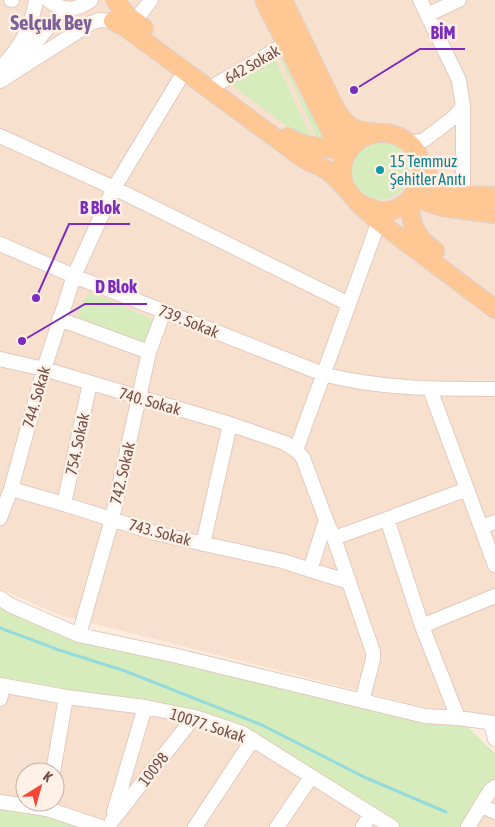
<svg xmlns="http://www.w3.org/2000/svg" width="495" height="827" viewBox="0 0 495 827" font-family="'Asap Condensed',sans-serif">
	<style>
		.residential { fill: #f8e0ce; fill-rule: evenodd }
		.green { fill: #d6ecbc }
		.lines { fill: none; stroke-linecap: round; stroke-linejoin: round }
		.stream { stroke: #96dbdb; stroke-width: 3 }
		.minor-casing { stroke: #e4c9bc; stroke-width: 16 }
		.major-casing { stroke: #dbd1ce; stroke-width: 20 }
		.minor { stroke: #fff; stroke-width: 14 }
		.major { stroke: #ffc794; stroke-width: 18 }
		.culture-dot { fill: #0f9aa8; stroke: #fff1e6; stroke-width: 2 }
		.labels { text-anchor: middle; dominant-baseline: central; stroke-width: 5; stroke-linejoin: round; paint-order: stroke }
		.street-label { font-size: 16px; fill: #754e44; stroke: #fff1e6 }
		.culture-label { font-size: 16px; fill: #0d838f; stroke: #fff1e6; text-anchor: start }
		.district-label { font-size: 21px; font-weight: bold; fill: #7d5f9a; stroke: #fff1e6 }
		.leader { fill: none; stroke: #7b2cbf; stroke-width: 2 }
		.callout-dot { fill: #7b2cbf; stroke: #fff1e6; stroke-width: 2 }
		.callout-label { font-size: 18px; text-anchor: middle; font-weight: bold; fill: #7b2cbf; stroke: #fff1e6; stroke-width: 5; stroke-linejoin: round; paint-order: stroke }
	</style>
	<rect width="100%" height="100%" fill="#feedde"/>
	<path class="residential" d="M0,0H495V738L483,722L59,615L0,589Z
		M0,681L242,733L495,810V827H0ZM25,772H55V802H25Z"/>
	<path class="green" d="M280,53L303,101L309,106L328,140L319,142L278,54Z
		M274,57L313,141L301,137L229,83Z
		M352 170a29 29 0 1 1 58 0a29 29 0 1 1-58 0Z
		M90,292L156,321L149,349L83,323L77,314L83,302Z
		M0,598L79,635L458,718L495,753V787L468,827H392L242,733L0,685Z
		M0,806L82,821L92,827H0Z"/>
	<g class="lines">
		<path class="stream" d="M0,628L59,650L125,671L262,725L364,777L446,812"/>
		<g class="minor-casing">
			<path id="minor" d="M11,0H12
				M48,0C63,12 76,11 91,0
				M420,0L459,80L463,107V195
				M427,15L459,0
				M135,21L151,0
				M18,64L50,25L70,9
				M0,68C19,50 32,26 36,0
				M0,81L91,23L99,20L113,21
				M217,84L286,44
				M0,136L114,188L349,304
				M409,143L424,140L453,118L463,107
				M0,244L74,276L323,374C379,389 437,389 495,389
				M59,319L149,352
				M0,359L44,369L230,424L285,443L296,450L303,458L326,520
				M430,389L495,565
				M296,450L379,221
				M11,489L64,504L155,533L282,561L349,582
				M64,504L90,383
				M0,518L11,489L44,369L74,276L114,188L184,72
				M387,519L467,489
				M481,527L495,522
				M334,538L373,652V659L362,701
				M203,544L230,424
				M310,570L326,520L334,538L387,519L422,626L458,718
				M0,598L10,605L79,635L173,655L425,716L458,718L495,723
				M422,626L495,596
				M79,635L112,519L149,352L164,311
				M0,685L66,697L145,707L194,717L242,733L392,827
				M0,699L3,687
				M491,723L495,739
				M53,772L66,697
				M0,802L47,809L101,827
				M481,805L495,812
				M114,812L145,707
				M112,821L194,717
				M195,827L253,739
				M277,827L311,777
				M363,827L371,814
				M468,827L490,791L495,787"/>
		</g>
		<g class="major-casing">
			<path id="major" d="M115,0L126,14L144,28
				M264,0L332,134L339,141L350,147
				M283,0L336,110C347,127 355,132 375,132
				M113,21L125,27L304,159L327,170L336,178L347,190
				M288,137C308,150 326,145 347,153
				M421,162C426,171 431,183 439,189C450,197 481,195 495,196
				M413,197L442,207L495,214
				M408,201C413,227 413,234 435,251
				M361,204C368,207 377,212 386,211C420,208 435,159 405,140C367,115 321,162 352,196C368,215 390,230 410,245C438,266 467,288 495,309"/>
		</g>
		<use href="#minor" class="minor"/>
		<use href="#major" class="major"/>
	</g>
	<circle class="culture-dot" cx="380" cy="170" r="5"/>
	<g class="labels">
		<g class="street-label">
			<text transform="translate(252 64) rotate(-30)">642 Sokak</text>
			<text transform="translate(189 321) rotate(22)">739. Sokak</text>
			<text transform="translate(36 397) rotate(-74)">744. Sokak</text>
			<text transform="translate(150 401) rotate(16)">740. Sokak</text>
			<text transform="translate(77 444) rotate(-78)">754. Sokak</text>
			<text transform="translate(122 473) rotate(-77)">742. Sokak</text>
			<text transform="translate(160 532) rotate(15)">743. Sokak</text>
			<text transform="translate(208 725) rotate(18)">10077. Sokak</text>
			<text transform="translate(153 769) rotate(-52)">10098</text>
		</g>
		<g class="culture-label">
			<text x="390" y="161">15 Temmuz<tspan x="390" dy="18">Şehitler Anıtı</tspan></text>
		</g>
		<g class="district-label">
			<text x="51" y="22">Selçuk Bey</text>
		</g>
	</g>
	<path class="leader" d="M354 90L420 49H465M36 298L69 224H130M22 341L85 304H147"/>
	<g class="callout-dot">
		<circle cx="354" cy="90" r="5"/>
		<circle cx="36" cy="298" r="5"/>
		<circle cx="22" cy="341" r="5"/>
	</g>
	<g class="callout-label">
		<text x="443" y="39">BİM</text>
		<text x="100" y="214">B Blok</text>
		<text x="116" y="293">D Blok</text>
	</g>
	<g transform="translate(40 787) rotate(37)"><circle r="24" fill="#fff1e6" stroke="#c8b0a5"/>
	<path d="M0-4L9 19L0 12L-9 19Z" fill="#f34637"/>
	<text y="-8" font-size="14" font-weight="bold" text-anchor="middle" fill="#754e44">K</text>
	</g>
</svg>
